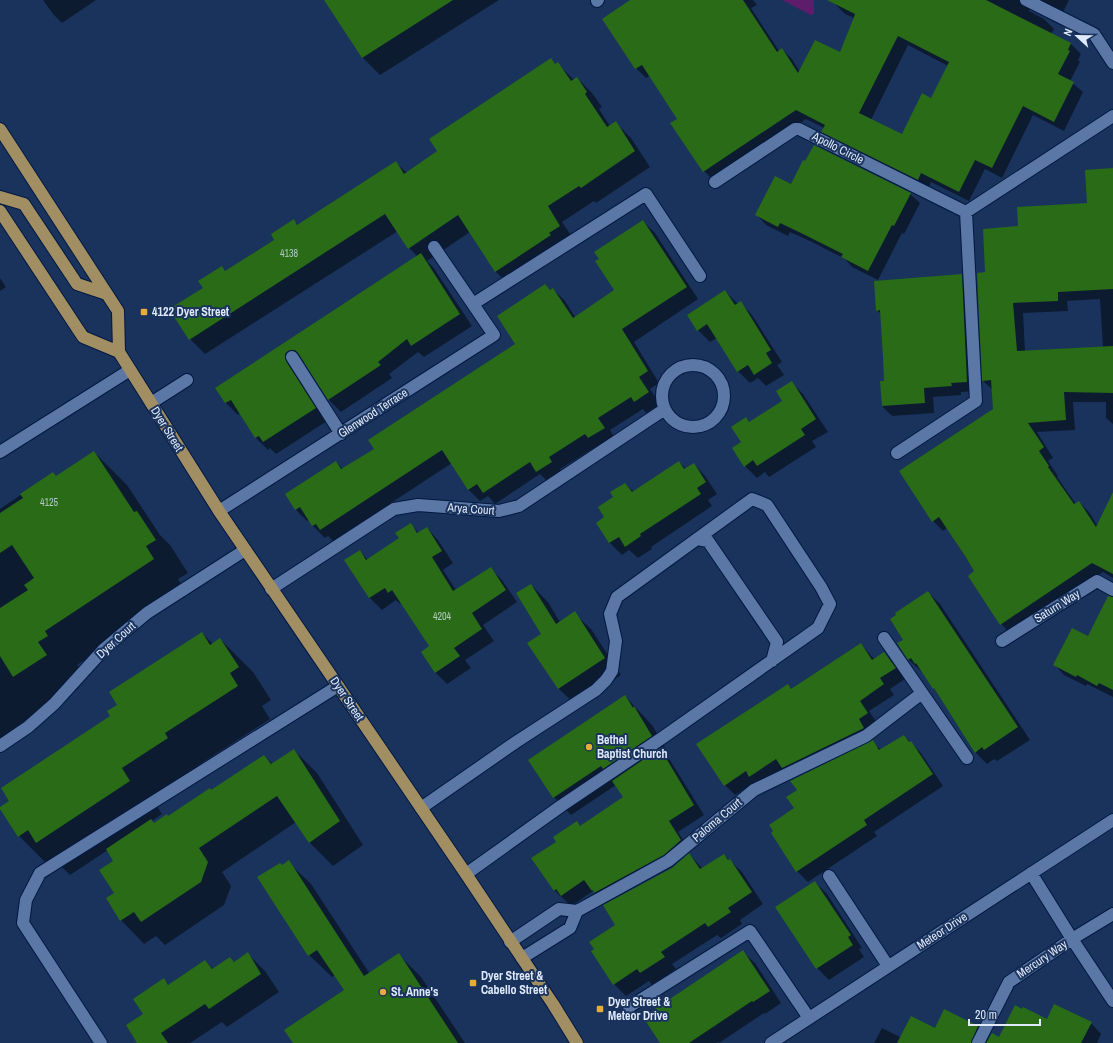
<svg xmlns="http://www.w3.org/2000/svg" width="1113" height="1043" viewBox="0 0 1113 1043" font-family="'Archivo Narrow',sans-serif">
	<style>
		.green { fill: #5d1d6b }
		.shadow { fill: #0007; fill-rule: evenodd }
		.building { fill: #296b17; fill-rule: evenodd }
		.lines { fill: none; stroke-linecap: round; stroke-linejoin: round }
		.minor-casing { stroke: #031940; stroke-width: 14 }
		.major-casing { stroke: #031940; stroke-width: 14 }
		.minor { stroke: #5a77a6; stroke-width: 12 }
		.major { stroke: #a28e63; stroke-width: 12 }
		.poi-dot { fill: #e7ac37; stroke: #19335d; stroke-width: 1.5 }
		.labels { text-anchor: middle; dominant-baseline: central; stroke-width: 4; stroke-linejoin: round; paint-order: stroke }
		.number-label { font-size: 10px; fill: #b2cac1 }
		.street-label { font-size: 12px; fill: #e0eafa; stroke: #19335d }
		.poi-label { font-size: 12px; font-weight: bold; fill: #e0eafa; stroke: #19335d; text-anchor: start }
	</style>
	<rect width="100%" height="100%" fill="#19335d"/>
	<path class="green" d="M782,0H814V14L811,15Z"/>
	<path class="shadow" d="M43,0H96L62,23L53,14Z
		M325,0H499L380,75L362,57Z
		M632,0H753L757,5L751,8L779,51L782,49L792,59L800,72L841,53L854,18L845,14L835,4L837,0H1069L1062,14L1029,6V11L1044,19L1054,29L1051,34L1071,44L1081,54L1078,60L1080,62L1070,81L1083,92L1064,131L1033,115L1002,178L985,169L969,201L931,182L928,189L832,141L822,131L824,128L806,119L714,181L704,171L678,119L650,76L646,78L636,68ZM908,45L948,66L932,99L903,136L871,120Z
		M551,59L556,65L558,64L574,80L577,78L592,93L602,107L599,109L610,126L616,123L631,138L650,167L596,203L594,201L562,222L575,241L511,287L496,272L470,232L427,261L433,267L472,326L424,357L418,352L389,374L392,378L341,412L329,400L305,361L300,363L327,421L276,454L270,448L268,450L256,438L240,413L238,415L226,403L217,389L418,257L409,248L398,231L205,354L190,339L204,288L222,267L226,272L276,240L294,221L299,226L395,162L407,173L438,151Z
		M1113,169V424L1106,418V402H1073L1075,430L1037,432L1053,458L1048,461L1058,476L1057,477L1076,504L1079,502L1089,512L1097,525L1113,494V578L1103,572L1011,634L1001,624L975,572L947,528L943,531L933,521L994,410L993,390L983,381L986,273L1019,227L1088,204ZM1100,299L1103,347L1025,351L1023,313L1068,311L1067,301Z
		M791,185L910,194L920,203L904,234L902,233L878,280L852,267L845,259L812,242L790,232L788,236L766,225L757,215Z
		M643,221L655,233L698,299L634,342L659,383L650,389L660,404L646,413L643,409L610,430L616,440L601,450L597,446L560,469L563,474L549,483L540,474L495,504L488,496L480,501L468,489L452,463L333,541L328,536L325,538L313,526L309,520L307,521L296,510L336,462L343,469L376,450L516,344L545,285L551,291L553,289L565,301L575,317L616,290Z
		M961,275L971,284L977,391L961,392V395L933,397L934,413L892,416L882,406L885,382L881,314L877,310Z
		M0,278L6,287L0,291Z
		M725,291L738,304L741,303L752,315L782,362L777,365L784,375L766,386L758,378L750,383L738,371L717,338L710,342L698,330L688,315Z
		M791,382L803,394L828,432L812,441L816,447L769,477L765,472L757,478L745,466L742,442L746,419L750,423L783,401Z
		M94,452L127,485L160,535L170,545L188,573L178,579L186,593L77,665L80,669L70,676L79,688L0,741V509L53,473L57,477Z
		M679,462L686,469L694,464L705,476L717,494L708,500L712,506L651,547L652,549L638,558L629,550L622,555L610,543L597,523L606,517L615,497L625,484L634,492Z
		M411,525L419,533L427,528L438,540L453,563L443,570L456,590L490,568L502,580L517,602L483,625L494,641L465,660L471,668L447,684L435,672L430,647L402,603L400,604L396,600L382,610L370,598L346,560L360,551L368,560L400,538Z
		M531,585L548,602L560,622L574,613L591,629L621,675L576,705L559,689L529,643L542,634Z
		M928,592L940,604L1030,740L997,761L994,759L987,764L975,752L937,692L922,671H921L909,660L898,644L904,640Z
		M1113,598V697L1087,684L1086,686L1064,675L1055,665L1088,637Z
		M202,633L213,644L220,639L253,672L271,700L262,706L270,719L197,766L200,771L154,802L162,814L152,821L155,824L168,817L212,791L264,756L273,764L294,750L317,773L363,845L333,866L309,842L296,822L222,872L231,886L224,905L165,945L156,936L144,944L121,920L115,893V861L108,850L70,875L59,864L52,869L19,836L10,801L112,716L119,705Z
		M861,644L874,659L884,653L894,663L905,679L890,689L894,695L869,711L877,723L868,730L874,738L793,778L760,786L756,781L735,795L725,785L788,686L792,690Z
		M625,696L652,725L669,754L666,756L670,760L704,815L678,832L690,851L674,865L605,902L593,891L571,906L554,890L581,827L624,797L616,785L571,815L554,797Z
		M904,736L921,753L943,786L874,832L877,836L808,882L797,871L795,809L873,742L881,750Z
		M689,854L703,869L724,855L742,872L763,904L740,920L742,924L721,938L717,935L672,964L676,969L652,985L649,981L626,996L614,984L592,951L672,868Z
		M288,862L311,884L370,974L399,955L421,977L465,1043H294L345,990L335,975L332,977L309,955Z
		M815,882L827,894L862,948L859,949L864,957L829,980L817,968Z
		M743,952L755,963L781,1003L765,1014L764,1013L719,1043L718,1042L716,1043H661Z
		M248,954L265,971L279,992L227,1027L222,1022L190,1043H139L144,1014L164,980L169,985L205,961L213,969L230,958L234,962Z
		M1047,1020L1091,1023L1101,1034L1097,1043H874L882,1028L900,1037L936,1029L977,1027L989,1039L1000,1038Z"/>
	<path class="building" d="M324,0H453L362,58Z
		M630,0H743L777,52L782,48L798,73L815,40L840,52L854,17L855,14L827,0H986L1071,43L1068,50L1070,51L1058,74L1074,82L1054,122L1023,106L992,168L975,160L959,192L921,173L918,180L821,132L825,125L796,110L703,172L670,123L677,119L642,65L635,69L602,19ZM898,36L949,62L931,98L922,93L902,134L859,113Z
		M551,58L555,64L558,62L571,81L577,77L587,92L585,94L607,127L616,121L635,151L581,188L579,186L548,206L560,226L549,233L551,235L495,272L458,215L408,249L385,214L189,340L169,309L203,288L198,281L222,266L225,271L274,240L271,234L294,219L297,225L396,161L404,174L437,151L429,139Z
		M814,145L911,193L894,226L892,225L868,271L841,257L843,254L801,233L780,223L778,227L755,215L775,176L791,184L803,160L805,161Z
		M1113,168V289L1058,292V301L1013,303L1017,351L1113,346V393L1064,392L1066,420L1028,423L1044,447L1039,451L1049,466L1048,467L1074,504L1079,501L1096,527L1113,492V574L1092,563L1000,625L968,576L974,571L965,556L939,517L932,522L899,471L993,409L991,380L982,381L977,273L985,272L983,229L1018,226L1017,207L1087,203L1085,170Z
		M643,220L687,287L622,329L648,371L639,377L649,392L634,402L631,397L598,418L605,428L588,438L585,434L549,457L552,462L536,472L530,462L483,493L477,484L468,490L442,450L320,530L316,524L312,526L300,507L295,510L285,494L336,461L341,469L374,449L368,440L515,344L497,316L545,284L550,290L553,288L573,318L614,290L595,261L599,259L594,252Z
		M421,253L460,314L411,346L407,339L378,362L381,365L328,400L298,353L295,350L288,351L285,354L286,361L316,408L263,442L259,436L255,438L231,400L225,403L215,388Z
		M962,274L967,382L951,383L952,386L924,388L925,403L882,406L880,381H884L883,357L880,310L876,311L874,281Z
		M725,290L735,305L741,301L771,350L766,353L772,363L754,375L748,365L737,372L707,324L697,331L687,315Z
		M792,381L816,419L801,429L805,435L757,466L753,460L744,467L732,448L741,442L731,427L746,417L749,422L782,401L776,391Z
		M94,451L134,512L137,511L156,540L146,546L154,559L45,631L48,636L38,642L47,655L13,677L0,656V608L28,590L24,585L34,578L12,545L0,553V513L23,498L20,494L53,472L56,476Z
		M679,461L684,469L694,463L706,482L697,488L701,494L640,534L641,536L625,547L619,537L609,543L596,523L604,517L598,507L613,497L610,492L625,483L632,492Z
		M411,523L417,533L427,527L442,551L432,557L453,591L491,567L506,590L472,613L482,629L454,648L460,656L435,673L421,652L429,646L392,590L388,593L385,588L369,598L344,560L360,550L366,560L399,538L395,533Z
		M531,584L556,624L575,611L605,658L558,689L527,643L541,634L516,593Z
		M928,591L1018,727L984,750L982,747L975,753L934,688L933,689L916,663L915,664L911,658L908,660L897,643L903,640L890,619L896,615L895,613Z
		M1108,596L1113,597V690L1099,683L1097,686L1077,675L1076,677L1053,665L1072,628L1088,636Z
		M202,632L210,645L220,638L239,667L230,673L238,686L165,733L168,738L122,768L130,781L36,843L28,830L18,837L0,809V807L9,801L1,788L110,716L107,711L117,705L109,692Z
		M861,643L872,660L884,652L896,668L880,678L884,684L860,701L868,713L859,719L864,728L782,768L776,759L749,777L746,771L724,786L696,744L788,684L791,689Z
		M625,695L633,708L634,706L652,736L603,769L601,766L553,798L528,760Z
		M904,735L909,742L911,741L933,774L864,820L867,825L796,872L771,833L773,831L769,825L794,808L786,797L797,790L790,781L873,740L879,750Z
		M660,748L694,805L669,821L681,840L664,855L594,893L593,890L592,891L584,880L561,896L556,889L554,891L531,858L556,842L553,837L577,821L580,826L623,797L612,781Z
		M294,749L340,821L309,843L277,796L199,848L208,862L201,882L141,922L134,912L120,921L106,898L114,893L99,870L113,861L106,849L151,819L154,823L167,814L168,816L210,788L211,790L264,755L271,764Z
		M689,853L700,869L724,854L728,860L730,859L752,892L728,908L731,912L708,927L705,923L661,952L665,957L640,973L637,969L613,985L591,951L594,949L589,942L615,925L603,905L672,868Z
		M289,860L364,976L399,953L458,1043H293L284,1030L344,990L317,950L308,956L257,877L280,863L282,865Z
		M815,881L851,935L848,937L853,945L816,969L775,907Z
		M743,950L770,991L753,1002L752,1001L689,1043H660L643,1017Z
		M248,952L261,974L209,1009L205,1004L161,1033L168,1043H137L126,1025L143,1014L133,999L164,978L168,985L205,960L212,969L230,957L234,962Z
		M1054,1004L1092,1022L1081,1043H986L992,1033L999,1037L1015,1005L1022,1009L1023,1007L1047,1019Z
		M944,1009L978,1026L971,1043H897L911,1016L935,1028Z"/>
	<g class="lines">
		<g class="minor-casing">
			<path id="minor" d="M1026,0L1094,34L1113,63
				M597,1L598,0
				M715,182L795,129H799L966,212
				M473,304L646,194L700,276
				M292,357L341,434
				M662 396a31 31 0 1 1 62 0a31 31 0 1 1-62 0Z
				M151,403L187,380
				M0,452L130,370
				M897,453L976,401L966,212L1113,116
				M219,511L494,335L434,247
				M697,539L708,541L777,642L772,661
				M271,589L394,509L418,505L499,511L519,506L665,409
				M884,638L967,758
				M1002,641L1097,581L1113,590
				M0,746L28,727L54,704L104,649L147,613L245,550
				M421,808L516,742L596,690L606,680L612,671L616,641L610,614L617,597L752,499L767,505L821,587L830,604L818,628L662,738L561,806L466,874
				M1031,873L1072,939L1113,1001
				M829,876L888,966
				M510,942L559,909L577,911
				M522,958L570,928L577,911L668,861L754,790L866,736L922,693
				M629,1007L750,931L809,1018
				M101,1043L23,923L26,900L40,873L338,686
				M771,1043L1113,820
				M978,1043L1009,982L1072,939L1113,914"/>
		</g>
		<g class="major-casing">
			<path id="major" d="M0,129L118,311L119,352L219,511L466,874L522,958L553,1004L577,1043
				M0,197L24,204L77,284L107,294
				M0,211L83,337L119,352"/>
		</g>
		<use href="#minor" class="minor"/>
		<use href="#major" class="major"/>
	</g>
	<g class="poi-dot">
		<rect x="140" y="308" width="8" height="8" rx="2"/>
		<circle cx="589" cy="747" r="4"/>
		<rect x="469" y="979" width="8" height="8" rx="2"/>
		<circle cx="383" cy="992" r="4"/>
		<rect x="596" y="1005" width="8" height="8" rx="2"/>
	</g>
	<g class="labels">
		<g class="number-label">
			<text x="289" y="253">4138</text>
			<text x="49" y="502">4125</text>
			<text x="442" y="616">4204</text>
		</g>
		<g class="street-label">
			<text transform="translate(838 148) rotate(27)">Apollo Circle</text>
			<text transform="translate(373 413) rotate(-33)">Glenwood Terrace</text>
			<text transform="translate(167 429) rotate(58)">Dyer Street</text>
			<text transform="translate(471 509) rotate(4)">Arya Court</text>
			<text transform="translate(1057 606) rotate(-32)">Saturn Way</text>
			<text transform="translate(116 640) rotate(-42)">Dyer Court</text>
			<text transform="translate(347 699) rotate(56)">Dyer Street</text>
			<text transform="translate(717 820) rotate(-40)">Paloma Court</text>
			<text transform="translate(942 931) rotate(-33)">Meteor Drive</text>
			<text transform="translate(1042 959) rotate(-34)">Mercury Way</text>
		</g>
		<g class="poi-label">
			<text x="152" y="312">4122 Dyer Street</text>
			<text x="597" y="740">Bethel<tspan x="597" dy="14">Baptist Church</tspan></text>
			<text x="481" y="976">Dyer Street &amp;<tspan x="481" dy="14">Cabello Street</tspan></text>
			<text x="391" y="992">St. Anne's</text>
			<text x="608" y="1002">Dyer Street &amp;<tspan x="608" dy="14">Meteor Drive</tspan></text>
		</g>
	</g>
	<g transform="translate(1077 36) rotate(292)" stroke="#19335d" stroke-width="3" paint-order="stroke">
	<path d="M0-3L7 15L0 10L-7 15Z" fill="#e0eafa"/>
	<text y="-6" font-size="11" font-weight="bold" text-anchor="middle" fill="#e0eafa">N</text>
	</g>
	<path d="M969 1019v6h71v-6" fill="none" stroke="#e0eafa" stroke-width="2"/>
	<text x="975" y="1019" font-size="12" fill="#e0eafa" stroke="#19335d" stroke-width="3" paint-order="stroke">20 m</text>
</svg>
